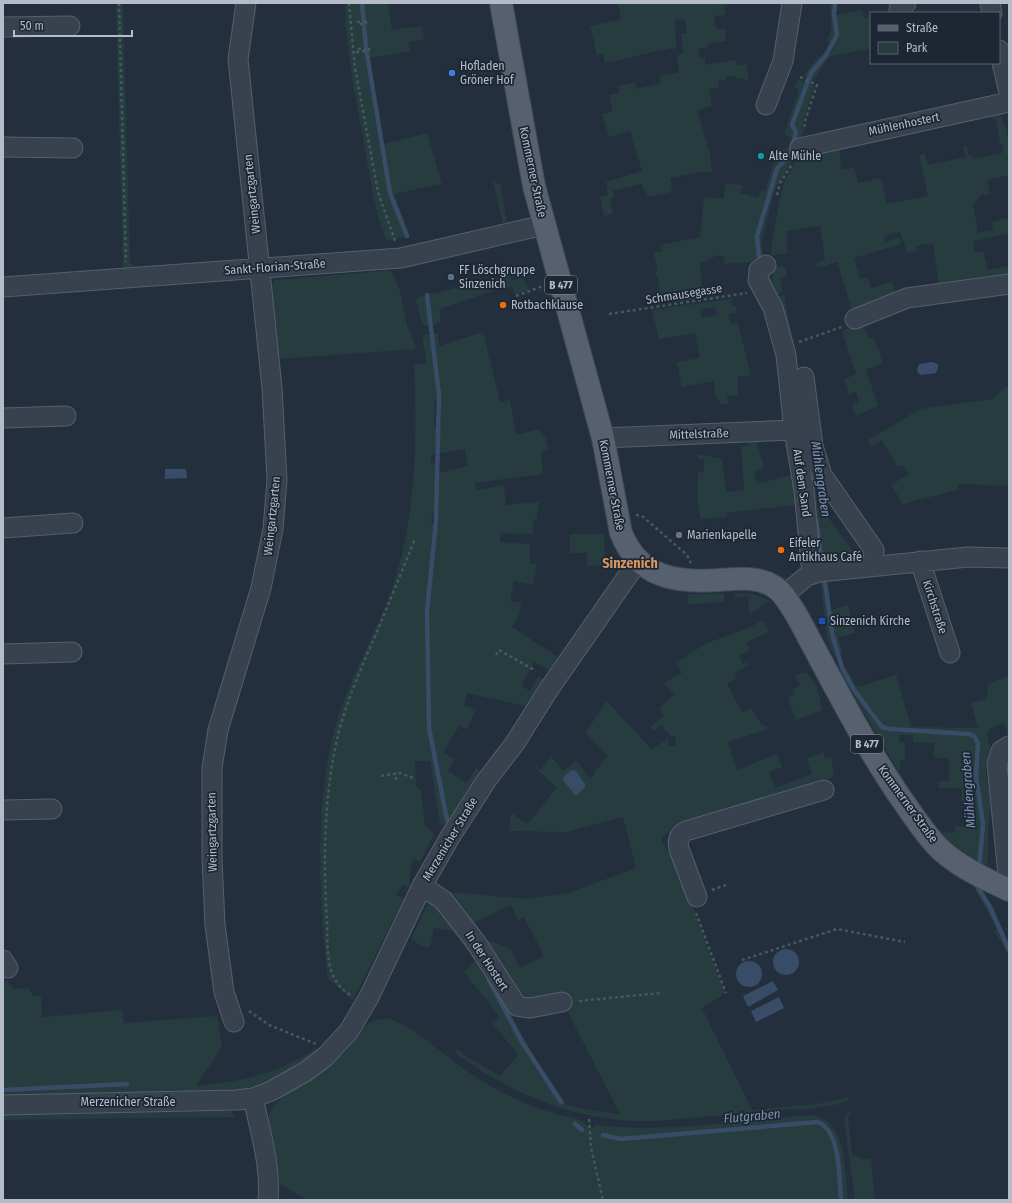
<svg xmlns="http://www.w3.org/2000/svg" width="1012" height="1203" viewBox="0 0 1012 1203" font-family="'Fira Sans Condensed',sans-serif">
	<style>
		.green { fill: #263c3f; fill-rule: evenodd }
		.water { fill: #394c67 }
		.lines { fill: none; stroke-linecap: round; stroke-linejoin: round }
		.stream { stroke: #394c67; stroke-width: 4.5 }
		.minor-casing { stroke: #565f6c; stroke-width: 21 }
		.major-casing { stroke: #414a57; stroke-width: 24 }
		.path { stroke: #44595c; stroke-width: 2.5; stroke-dasharray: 3 3; stroke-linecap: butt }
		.minor { stroke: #38414e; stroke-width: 19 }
		.major { stroke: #56606e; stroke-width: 22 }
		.shop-dot { fill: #3f7fe0; stroke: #1d2633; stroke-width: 1.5 }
		.culture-dot { fill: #0f9aa8; stroke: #1d2633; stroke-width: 1.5 }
		.service-dot { fill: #5c6f8a; stroke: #1d2633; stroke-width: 1.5 }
		.food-dot { fill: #e8710a; stroke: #1d2633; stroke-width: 1.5 }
		.worship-dot { fill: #6b7280; stroke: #1d2633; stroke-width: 1.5 }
		.transit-dot { fill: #1a4fb4; stroke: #1d2633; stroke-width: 1.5 }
		.labels { text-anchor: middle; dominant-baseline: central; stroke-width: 3.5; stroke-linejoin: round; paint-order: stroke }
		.shield { fill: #1d2633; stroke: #878f9c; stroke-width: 1 }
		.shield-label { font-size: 11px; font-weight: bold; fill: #b4bcc9 }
		.poi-label { font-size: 12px; fill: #b4bcc9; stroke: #1d2633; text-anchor: start }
		.street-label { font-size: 12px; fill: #b4bcc9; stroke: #1d2633 }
		.water-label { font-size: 13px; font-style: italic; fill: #7c92b1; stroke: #1d2633 }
		.quarter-label { font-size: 14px; font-weight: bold; fill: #d59563; stroke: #1d2633 }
	</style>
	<rect width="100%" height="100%" fill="#242f3e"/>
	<path class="green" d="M116,3H123L130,262L138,269L123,270Z
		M345,3H388L392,30L422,26L424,39L408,42L410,51L370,58L384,144L427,133L442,184L394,194L410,236H407L387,241C375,215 370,177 365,149C356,100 346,52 345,3Z
		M618,3H735V4L724,5L725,15L714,16L716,29H725L726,41L708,44L709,47L698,49L699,58L705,57L706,65L736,60L737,65L747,64L748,80H745V78L736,79V76L726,77V80L718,81L719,88L709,89L712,106L697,110L710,153L712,172H707L706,171L670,178L672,186L671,192L648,197L646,191H644L642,184L613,191L614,198L610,199L613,214L604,216L600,197L608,195L606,182L642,171L630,131L609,137L602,114L613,111L609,95L619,93L618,86L635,82L637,89L661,83L660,76L679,72L677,55L683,54L681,34L687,33L685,19L675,20L676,47L605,63L603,54L597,55L590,26L621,19Z
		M830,3H838L836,14L838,15L862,10L864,18L871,16V48L829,57L813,81L803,77L818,56L822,58L830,43L827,41C835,23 829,20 830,3Z
		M799,79L814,86V88L802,125L804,130L796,154L775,189L761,244L764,258L750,262L725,264L724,257L719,255L706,260V262L700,263L703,298L676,302V297L661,300V304L656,305L655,300L661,298L658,287L660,285L655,272L658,270L653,252L662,251L660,245L700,237L704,197L724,199L725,185L736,184L743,186L740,193L758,198L761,190L765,191L778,148L787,150L791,137L784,134L799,89L794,87Z
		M986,112L999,113C1011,131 1009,154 1009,175L987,180L990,194L981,195L973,204L978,233L993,230L992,222L1009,218V233L973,241L975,252L983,251L988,270L1009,266V278L941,286L938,280L933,243L916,246L917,251L907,253L900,231L884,237L886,242L899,237L901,244L854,258L860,279L868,277L871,288L892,282L895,294L853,313L837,262L817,268L816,264L825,259L820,226L786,231L788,243L786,244L787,251L790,252L771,256V247L783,184L801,153L839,144L841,170L854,167L858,183L881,178L887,204L928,196L919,155L925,153L928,165L966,157L963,146H967L968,155H972L973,159L1002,153L1004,148L1000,143L996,120Z
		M493,182L500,184L507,221L503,224Z
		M781,266L786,268L787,276L780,278L783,292L772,296L762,280L769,274L773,281L772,268Z
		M385,271H390C403,287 402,310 408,328C411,336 415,341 416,349L278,359L271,290L272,285L275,280Z
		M510,275L512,281L523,277L528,290L515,295L512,286L500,290L499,287L493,288V291L439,309L441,322L427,327L422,324L416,300L419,297Z
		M784,295L793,342L786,344L773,300Z
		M731,299L732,307L736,306L737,312L728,314L731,325L738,323L751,375L738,377V395L727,396L728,404H721L715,396L714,381L682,387L677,362L700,358L695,333L659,339L652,310ZM715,307L717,315L701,318L700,309Z
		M863,323L869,339L874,337L883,364L866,369L878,406L856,416L852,405L859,402L856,392L849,395L845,379L856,374L842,331Z
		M483,332L500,402L510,400L516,435L540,429L542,436L545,437L549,450L541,452L543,474L475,483L476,490L504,485L506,505L539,502L537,519H533V534L500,533V542L530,544V564H537L533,585L514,581L510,601L522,603L519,615L512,627L558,657L550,670L534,662L521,686L530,691L538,676L545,680L529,707L467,693L464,706L476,709L467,730L460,725L443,752L455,760L448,771L466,783L476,768L484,774L449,826L440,824L430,761H415L416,786L421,790L425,826L434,834L420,862L414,859L411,865L409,888L403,885L396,895L404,899L353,1000L328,979C319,903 315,815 332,739C345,683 378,634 395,579C417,510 417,434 414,362L419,364H427L422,335L438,334L439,346ZM435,399H441V426H434ZM465,449L468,466L439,473V463H431V455ZM432,514H438V523H431Z
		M1009,387V486L959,484L957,490L903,504L891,485L909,474L903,465L898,467L882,440L871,446L868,440L920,409L992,399L1004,388Z
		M807,431L818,508H821L856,555V558L818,565L800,432Z
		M749,438H756L764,468L754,471L757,484L794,474L802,504L726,513L727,517L701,519L697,499L698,472H704V459H698V454L722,459L726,492L744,490L741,447L749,445Z
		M570,534H604L605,565L587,566V553H570Z
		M827,578L831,610L848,605L855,633L838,637L843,654L834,657L827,637L820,579Z
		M724,593V602L689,604L687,594Z
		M735,593L753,594L770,601L749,614L748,596L735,597Z
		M763,620L769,632L746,642L750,650L739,656L743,664L747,662L749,665L734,673L737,678L727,684L742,712L751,708L762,725L771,728L728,742L737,770L777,754L782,767L769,772L776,788L812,774L806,759L824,752L825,758L831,757L834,776L812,785L668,833L663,837L662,841L680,872L718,976L725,991L720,997L702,1008L752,1110L818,1104L848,1097V1100C834,1109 789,1109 770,1111C747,1114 724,1115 700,1117C678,1119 656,1122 634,1121C568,1118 508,1091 455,1053L457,1048L469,1058L500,1076L518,1055L493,1024L500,1017L464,972L475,961L453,931L434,928L430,948L422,946L411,939L431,897L517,1014L511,1015L531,1051L567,1105L585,1109L620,1114L561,999L525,1004L479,937L510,948L520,968L544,956L524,917L518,920L511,905L469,925L442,891L526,899L568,893L636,868L623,817L566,832L509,831L511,813L528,824L557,787L535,768L536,766L541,770L551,756L563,771L576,760L590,778L595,774L594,771L601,765L600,763L608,756L585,733L607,701L652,750L668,738L669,746L676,745L675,736L671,737L661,725L653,731L650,727L664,716L659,708L674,695L664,683L682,673L676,663L705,644L750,627Z
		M845,666L857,687L896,675L911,727L978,728L971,703L987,699L988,684L1009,676V740L1004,723L989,729L987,733L990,748L986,763V774L992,806H990L989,825H988V860L985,867L969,859L970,855L959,849L943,834L944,832L955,833V826H975V804L961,803L962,788H939V781H949V758H934V743L913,742V735H899V742L905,743V760H900L899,772L839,670Z
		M806,672L816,684L822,710L796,720L788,698L794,695L792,690L800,686L795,675Z
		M972,884L981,888L1002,928L1009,946V955L994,931L997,929Z
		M7,981L14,989L28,988L34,996L41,995L42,1017L122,1010L124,1023L217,1016L222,1047L196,1086C244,1081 278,1074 318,1047L321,1049C295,1070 268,1083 236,1091L3,1098V982Z
		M387,1018C421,1029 443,1057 473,1075C497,1091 525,1105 553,1113C561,1116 571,1117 579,1120C584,1122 586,1126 592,1128L596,1125C668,1133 740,1121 811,1115C848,1119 844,1171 848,1200H308L276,1182L268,1125L269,1115L272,1108L284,1095L321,1072L334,1061L365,1026L372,1021Z
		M229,1108L236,1117L3,1120V1113Z
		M848,1112H851L848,1117L852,1155L862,1159L871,1158L875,1200H855L844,1118Z"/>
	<path class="water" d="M932,362L938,364V368L936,373L921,375L918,373L917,369L919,364Z
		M165,469H186L187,478L165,479Z
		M572,770L576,771L586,786L577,795H575L563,780L564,776Z
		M773 962a13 13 0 1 1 26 0a13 13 0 1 1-26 0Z
		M736 974a13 13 0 1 1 26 0a13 13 0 1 1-26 0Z
		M773,981L778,990L748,1007L743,996Z
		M779,997L784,1008L756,1022L751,1011Z"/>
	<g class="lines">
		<path class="stream" d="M362,3L366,48L390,193L407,236
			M762,263L759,257L757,236L777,169L791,153L796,132L792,125L811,73L826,55L837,35L834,14L835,3
			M427,295L439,394L436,521L427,611L429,728L447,820
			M816,520L823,568
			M824,575L832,633L842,668L854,690L882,727L890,729L968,734L974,736L978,743L976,776L983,824L979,868
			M977,883V886L990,907L1009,950
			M489,980L522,1042L561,1102
			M3,1090L127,1084
			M575,1124L582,1130
			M603,1135L620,1139L818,1122C841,1132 839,1177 841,1200"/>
		<g class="minor-casing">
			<path id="minor" d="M990,3L992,13
				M899,9L906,3
				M3,27L70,26
				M999,50L1009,92
				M766,105L783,61L792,3
				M3,147L73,148
				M800,148L1009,102
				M766,265L759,270L758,280L773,308L786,355L794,430L804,491L812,574
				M3,287L401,258L544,225
				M855,319L907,298L1009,284
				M790,391L804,377L813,446L822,475L874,550L873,565
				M3,418L66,416
				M603,438L794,430
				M3,528L73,523
				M920,561L950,653
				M784,595L807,576L819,572L968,557L1009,558
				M3,654L72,652
				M1009,746L1001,751L997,764L1009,885
				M3,810L52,809
				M422,886L443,900L475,941L517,1006L530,1008L562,1002
				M697,897L679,849C677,841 679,835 686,831L824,790
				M3,960L8,968
				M234,1022L224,992L215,925L212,859V768L218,730L261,588L273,529L277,480L272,388L238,59L246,3
				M253,1098C260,1130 271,1166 268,1200
				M3,1105L237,1100L253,1098L271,1091L305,1072L325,1057L349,1031L369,997L422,886L450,837L486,781L515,743L549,689L638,561"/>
		</g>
		<g class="major-casing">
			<path id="major" d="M501,3L534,186L603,438L621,533C639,578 676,583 719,580C737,579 757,576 773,586C784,592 789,604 796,614C829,675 860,737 898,794C912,813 924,834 941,850C961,868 985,879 1009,890"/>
		</g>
		<path class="path" d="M119,3L126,262
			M349,3L355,68L378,192L395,241
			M366,21V24H358V22Z
			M369,48V50L357,52V49Z
			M800,77L817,85L804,124L806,129
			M777,195L780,183L793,163
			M516,296L543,286
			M609,314L747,293
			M799,342L842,327
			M636,515L642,516L687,555L691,563
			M496,655L499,650L536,671
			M381,776L400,773L416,779
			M396,780V773
			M712,890L729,884
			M696,913L726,993
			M742,960L837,929L905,942
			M350,995C324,978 328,949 327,921C323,860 324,791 339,731C348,698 362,666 376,634C389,603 402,571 415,539
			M579,1001L661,993
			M249,1011L269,1025L316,1044
			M589,1119L591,1148L603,1200"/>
		<use href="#minor" class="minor"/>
		<use href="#major" class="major"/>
	</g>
	<circle class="shop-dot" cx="452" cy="73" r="4"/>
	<circle class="culture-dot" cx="761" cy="156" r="4"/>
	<circle class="service-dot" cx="451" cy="277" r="4"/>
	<g class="food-dot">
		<circle cx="503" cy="305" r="4"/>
		<circle cx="781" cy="550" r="4"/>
	</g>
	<circle class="worship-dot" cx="679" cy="535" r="4"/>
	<rect class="transit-dot" x="818" y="617" width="8" height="8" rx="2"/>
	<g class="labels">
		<g class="shield">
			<rect x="545" y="276" width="32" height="18" rx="3"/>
			<rect x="851" y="735" width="32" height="18" rx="3"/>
		</g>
		<g class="shield-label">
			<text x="561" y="285">B 477</text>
			<text x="867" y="744">B 477</text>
		</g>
		<g class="poi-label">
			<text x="460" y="66">Hofladen<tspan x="460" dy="14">Gröner Hof</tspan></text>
			<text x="769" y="156">Alte Mühle</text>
			<text x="459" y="270">FF Löschgruppe<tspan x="459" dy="14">Sinzenich</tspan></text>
			<text x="511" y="305">Rotbachklause</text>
			<text x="687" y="535">Marienkapelle</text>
			<text x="789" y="543">Eifeler<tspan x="789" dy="14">Antikhaus Café</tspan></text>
			<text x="830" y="621">Sinzenich Kirche</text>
		</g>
		<g class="street-label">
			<text transform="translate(904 124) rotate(-12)">Mühlenhostert</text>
			<text transform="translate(533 172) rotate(78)">Kommerner Straße</text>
			<text transform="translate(252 194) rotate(-96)">Weingartzgarten</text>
			<text transform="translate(275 267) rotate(-4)">Sankt-Florian-Straße</text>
			<text transform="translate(684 294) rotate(-9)">Schmausegasse</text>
			<text transform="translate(699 434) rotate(-2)">Mittelstraße</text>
			<text transform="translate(802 483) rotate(82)">Auf dem Sand</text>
			<text transform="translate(612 485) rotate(79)">Kommerner Straße</text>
			<text transform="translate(272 516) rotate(-84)">Weingartzgarten</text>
			<text transform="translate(935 607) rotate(72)">Kirchstraße</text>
			<text transform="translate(908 804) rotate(54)">Kommerner Straße</text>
			<text transform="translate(212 832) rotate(-91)">Weingartzgarten</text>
			<text transform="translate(450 839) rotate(-59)">Merzenicher Straße</text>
			<text transform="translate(487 961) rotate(57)">In der Hostert</text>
			<text x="128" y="1102">Merzenicher Straße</text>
		</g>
		<g class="water-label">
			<text transform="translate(821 479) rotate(82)">Mühlengraben</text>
			<text transform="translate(968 790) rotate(-94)">Mühlengraben</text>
			<text transform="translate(752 1116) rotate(-5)">Flutgraben</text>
		</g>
		<g class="quarter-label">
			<text x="630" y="563">Sinzenich</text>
		</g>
	</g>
	<rect width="1012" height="1203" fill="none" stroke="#b4bcc9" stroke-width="8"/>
	<rect x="870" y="12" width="130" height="52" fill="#1d2633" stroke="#59626f"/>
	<rect x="878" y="25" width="20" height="6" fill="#56606e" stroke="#59626f"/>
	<text x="906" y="32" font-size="12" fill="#b4bcc9">Straße</text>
	<rect x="878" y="42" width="20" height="12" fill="#263c3f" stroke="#59626f"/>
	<text x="906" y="52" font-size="12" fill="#b4bcc9">Park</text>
	<path d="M14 30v6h118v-6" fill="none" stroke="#b4bcc9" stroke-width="2"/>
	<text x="20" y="30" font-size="12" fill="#b4bcc9" stroke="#1d2633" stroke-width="3" paint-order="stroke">50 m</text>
</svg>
